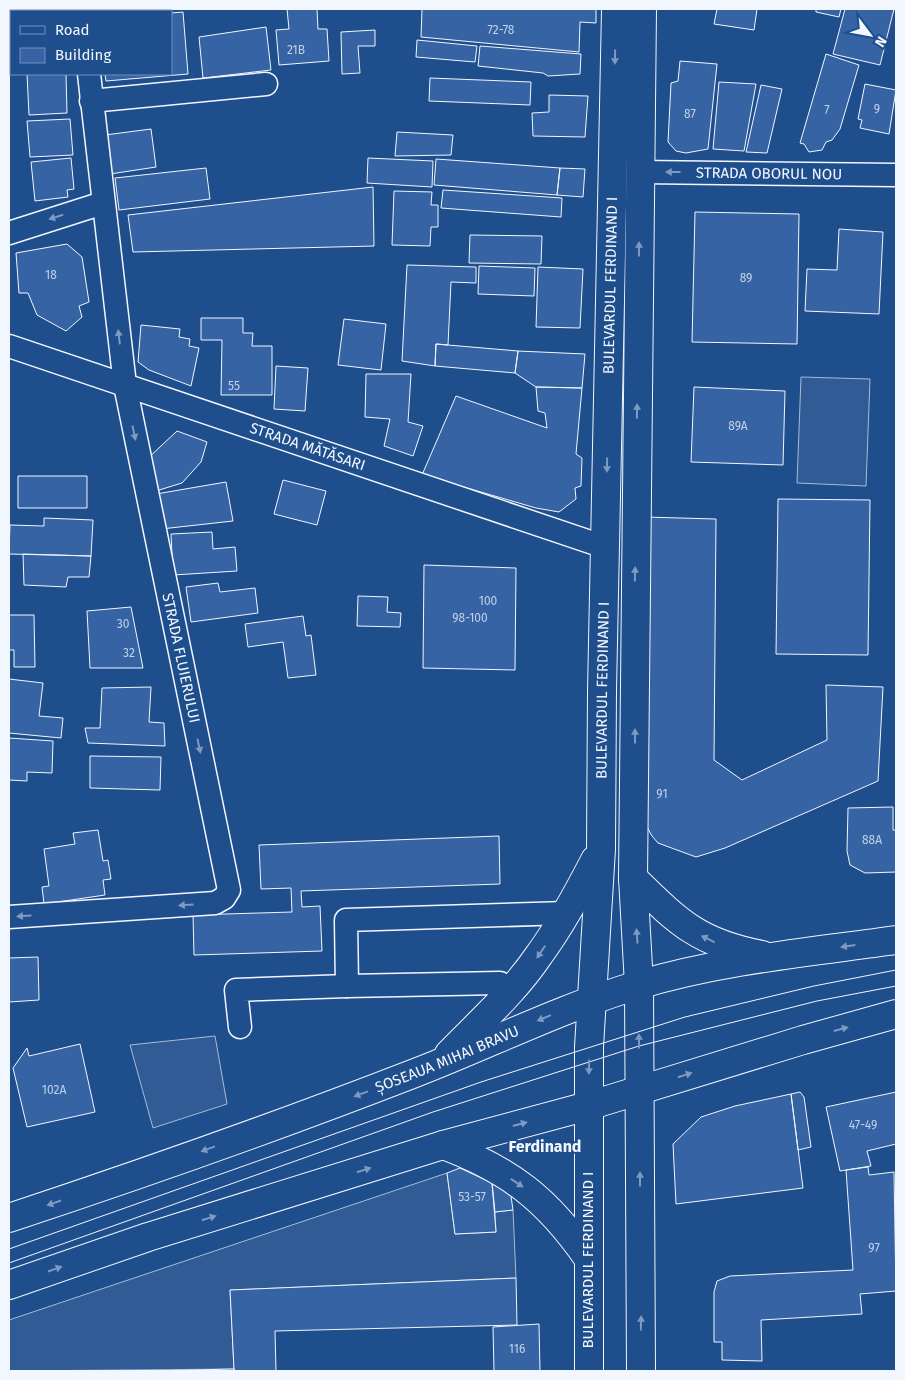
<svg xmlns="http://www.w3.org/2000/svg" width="905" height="1380" viewBox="0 0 905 1380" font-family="'Fira Sans',sans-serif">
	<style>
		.built { fill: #305b95; stroke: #a8bbd7 }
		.building { fill: #3563a3; stroke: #f2f6ff }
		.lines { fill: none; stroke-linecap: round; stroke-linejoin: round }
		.street-casing { stroke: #f2f6ff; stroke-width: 25 }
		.primary-casing { stroke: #f2f6ff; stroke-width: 30 }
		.street { stroke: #1f4e8c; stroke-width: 22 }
		.primary { stroke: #1f4e8c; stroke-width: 28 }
		.tram { stroke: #f2f6ff; stroke-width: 1 }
		.oneway { fill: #7e9ac0 }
		.labels { text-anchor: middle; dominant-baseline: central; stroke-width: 4; stroke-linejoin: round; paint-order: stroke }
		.number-label { font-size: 12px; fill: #c3d1e8 }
		.street-label { font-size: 15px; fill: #f2f6ff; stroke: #1f4e8c }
		.neighbourhood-label { font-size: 16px; font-weight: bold; fill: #f2f6ff; stroke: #1f4e8c }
	</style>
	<rect width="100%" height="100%" fill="#1f4e8c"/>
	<path class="built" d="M801,377L870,379L866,486L797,483Z
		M215,1036L227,1104L153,1128L130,1045Z
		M447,1173L455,1234L496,1232L495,1212L513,1210L516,1278L230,1290L234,1369L9,1371V1320Z"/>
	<path class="building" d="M9,9H42V11H11V44H9Z
		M287,9H317L318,29H327L329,61L279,65L276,30L289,29Z
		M422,9H596V23L580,22L579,52L421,37Z
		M717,9H757L754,30L714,24Z
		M816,9H841L839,17L816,12Z
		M845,9H894L880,65L833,54Z
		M183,12L188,74L106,81L105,74H171V13Z
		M266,27L271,70L203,78L199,37Z
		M375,30V46H358L360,73L342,74L341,32Z
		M417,40L477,46L475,62L416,57Z
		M480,46L581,54L580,74L548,76L543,73L478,66Z
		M826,54L859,65L840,129L832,140L826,142L822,150L809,152L804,144L800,143Z
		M680,61L717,64L708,149L686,153L676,151L668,142L671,83L678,81Z
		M27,74H66L67,113L29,115Z
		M430,78L531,82L530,105L429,101Z
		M719,82L756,84L744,151L713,149Z
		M865,84L896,90L889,134L860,128L862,120L858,119Z
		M761,85L782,89L767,153L746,152Z
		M549,95L588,96L585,137L533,136L532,113L549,112Z
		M70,119L73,155L30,157L27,121Z
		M151,129L156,167L110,174L105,135Z
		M397,132L453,135L451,155L395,156Z
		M71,158L74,189L67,190L68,197L35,201L31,162Z
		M368,158L433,161L432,187L367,183Z
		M436,159L560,168L557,195L434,185Z
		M206,168L210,199L119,210L115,178Z
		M560,168L585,169L583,197L557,195Z
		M373,187L374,246L133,252L128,215Z
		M443,190L562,198L561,217L441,208Z
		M394,191L432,192L431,205H438V227H431L430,246L392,245Z
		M695,212L799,214L797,344L692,342Z
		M839,229L883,232L879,314L805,311L807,269L837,270Z
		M470,235L542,236L541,264L469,263Z
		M67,244L82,257L89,302L79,306L82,317L66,331L37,315L28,293H19L16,253Z
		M407,265L476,267V283L451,282L448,345L436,344L435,366L402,361Z
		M479,266L535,268L534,296L478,294Z
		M538,267L583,269L580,328L536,327Z
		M201,318H243V333H253L252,346H272V395H221L222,340H201Z
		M344,319L386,324L381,370L338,365Z
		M141,325L180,329L179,337L190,339L189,346L199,348L191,386L149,370L138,362Z
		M436,344L518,351L515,373L435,366Z
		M518,351L585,354L582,388L536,387L515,373Z
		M276,366L308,368L305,411L274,409Z
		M366,374H411L408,422L423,426L413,456L384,446L390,419L365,417Z
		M536,387L582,388L576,454L582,458L581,486L575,488L576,499L559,512L536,508L422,475L456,396L547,428L545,413L538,411Z
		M694,387L785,391L783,465L691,462Z
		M177,431L207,442L201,462L182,483L156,491L146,460Z
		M18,476H87V508H18Z
		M283,480L326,491L317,525L274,514Z
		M226,482L233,521L161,529L156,494Z
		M778,499L870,500L868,655L776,654Z
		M645,517L716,519L714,760L742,780L827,740L826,685L883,687L878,781L725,848L696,857L658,843L652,836L647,827Z
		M44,518L93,520L91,556L9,554L10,525L44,526Z
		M212,532L213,549L235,547L237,571L173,575L171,534Z
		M23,554L91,556L89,577H68L66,587L24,585Z
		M424,565L516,568L515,670L423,668Z
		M218,583L220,592L255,588L258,613L191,622L186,587Z
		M358,596L388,597L387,612L401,613L400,627L357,626Z
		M131,607L143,668H90L87,611Z
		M9,615H34L35,667H14V650H9Z
		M303,616L306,636L311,635L316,675L288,678L283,642L248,647L245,624Z
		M9,679L43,683L39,716L63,718L61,738L9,733Z
		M151,687L149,722L164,723L165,746L88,743L85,728H100L102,688Z
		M9,738L53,741L52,773L27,772V781L9,780Z
		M90,756L161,757L160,790L90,788Z
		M893,807V830H896V872L865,873L850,865L847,851L848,808Z
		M98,830L103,861L108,860L111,879L103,880L105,895L44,904L42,887L49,886L44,849L75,844L73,833Z
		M499,836L500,884L301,891L302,907L320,906L322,951L194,955L193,915L292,912L291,888L261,889L259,845Z
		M38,957L39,1000L9,1002V958Z
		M80,1044L95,1112L27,1127L13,1068L27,1048L29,1056Z
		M800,1092L804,1097L811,1147L798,1150L791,1094Z
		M896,1092V1144L867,1151L871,1166L840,1171L826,1107Z
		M791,1094L803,1188L676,1204L673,1144L701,1117L735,1106Z
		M868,1167L869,1175L894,1172L896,1291L860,1294L862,1314L761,1320L762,1361L722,1360V1342H714V1292L717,1281L730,1276L853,1270L846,1170Z
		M460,1168L492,1183L496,1232L455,1234L447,1173Z
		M492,1183L510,1189L513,1210L495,1212Z
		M516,1278L517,1325L275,1331L276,1371H235L234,1369L230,1290Z
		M539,1324L540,1371H494L493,1327Z
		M234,1369L235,1371H148Z"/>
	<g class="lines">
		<g class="street-casing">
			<g id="street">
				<path d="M82,9V11"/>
				<path d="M91,101L266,84"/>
				<path id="s1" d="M640,172L896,175"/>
				<path d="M9,233L103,203"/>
				<path id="s2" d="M9,346L605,547"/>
				<path d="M9,917L215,903L224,898L229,890L125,385L89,74"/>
				<path d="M347,986L500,983"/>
				<path d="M240,1027L236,990L347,986L346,920L567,913"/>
			</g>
		</g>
		<g class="primary-casing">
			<g id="primary">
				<path d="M633,878C678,922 698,943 762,955"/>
				<path d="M449,1054C480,1022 514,992 539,955C561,925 578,893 595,860"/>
				<path d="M443,1145C510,1170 548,1200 588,1258"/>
				<path id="s3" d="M9,1218C145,1173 281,1125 415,1073C490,1044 561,1008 638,985C721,960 810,952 896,940"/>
				<path d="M9,1285L148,1237L443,1145L588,1106L803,1040L896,1014"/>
				<path id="s4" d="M589,1371V1047L601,849L602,691L616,9"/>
				<path d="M641,1371L639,985L633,878L642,9"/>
			</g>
		</g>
		<use href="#street" class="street"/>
		<use href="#primary" class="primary"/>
		<path class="tram" d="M9,1249L481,1082L685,1017L814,986L896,970
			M9,1263L433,1112L639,1046L817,1001L896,986"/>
	</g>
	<defs><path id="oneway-solid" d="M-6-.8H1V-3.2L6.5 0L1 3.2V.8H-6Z" transform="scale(1.25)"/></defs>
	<g class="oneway">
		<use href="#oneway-solid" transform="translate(615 57) rotate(91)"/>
		<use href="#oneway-solid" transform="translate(673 172) rotate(180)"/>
		<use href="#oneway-solid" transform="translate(56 217) rotate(162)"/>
		<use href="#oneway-solid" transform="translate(639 249) rotate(-89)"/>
		<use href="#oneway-solid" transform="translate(119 337) rotate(-97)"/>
		<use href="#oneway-solid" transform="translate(637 411) rotate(-89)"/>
		<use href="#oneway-solid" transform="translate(134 433) rotate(78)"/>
		<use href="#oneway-solid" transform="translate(607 465) rotate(91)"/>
		<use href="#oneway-solid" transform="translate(635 574) rotate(-89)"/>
		<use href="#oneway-solid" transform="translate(635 736) rotate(-90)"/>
		<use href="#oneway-solid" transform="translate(199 746) rotate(78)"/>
		<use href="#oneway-solid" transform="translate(186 905) rotate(176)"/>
		<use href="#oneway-solid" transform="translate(24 916) rotate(176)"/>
		<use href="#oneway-solid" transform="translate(637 936) rotate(-94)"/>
		<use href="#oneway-solid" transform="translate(708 939) rotate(-154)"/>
		<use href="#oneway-solid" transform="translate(848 946) rotate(172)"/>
		<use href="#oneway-solid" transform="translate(541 952) rotate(124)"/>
		<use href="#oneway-solid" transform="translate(544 1018) rotate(157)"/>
		<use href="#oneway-solid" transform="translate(841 1029) rotate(-15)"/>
		<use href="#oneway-solid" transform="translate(639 1041) rotate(-91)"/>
		<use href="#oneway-solid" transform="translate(589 1067) rotate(91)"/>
		<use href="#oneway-solid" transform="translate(685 1075) rotate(-17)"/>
		<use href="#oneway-solid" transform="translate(361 1094) rotate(160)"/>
		<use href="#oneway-solid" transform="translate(520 1124) rotate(-15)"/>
		<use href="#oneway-solid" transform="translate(208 1149) rotate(160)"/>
		<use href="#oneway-solid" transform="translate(364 1170) rotate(-17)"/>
		<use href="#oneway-solid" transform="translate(640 1179) rotate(-90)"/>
		<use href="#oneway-solid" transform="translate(517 1183) rotate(34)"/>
		<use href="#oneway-solid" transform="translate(54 1203) rotate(161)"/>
		<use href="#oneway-solid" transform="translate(209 1218) rotate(-17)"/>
		<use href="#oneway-solid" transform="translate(55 1269) rotate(-19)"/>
		<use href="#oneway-solid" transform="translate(641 1323) rotate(-89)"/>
	</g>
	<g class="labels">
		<g class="number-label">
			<text x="501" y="30">72-78</text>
			<text x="296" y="50">21B</text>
			<text x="877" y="109">9</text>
			<text x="827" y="110">7</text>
			<text x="690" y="114">87</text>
			<text x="51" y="275">18</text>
			<text x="746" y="278">89</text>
			<text x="234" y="386">55</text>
			<text x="738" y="426">89A</text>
			<text x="488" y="601">100</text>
			<text x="470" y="618">98-100</text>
			<text x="123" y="624">30</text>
			<text x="129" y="653">32</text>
			<text x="662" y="794">91</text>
			<text x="872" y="840">88A</text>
			<text x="54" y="1090">102A</text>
			<text x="863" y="1125">47-49</text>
			<text x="472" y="1197">53-57</text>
			<text x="874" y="1248">97</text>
			<text x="517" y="1349">116</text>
		</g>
		<g class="street-label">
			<text stroke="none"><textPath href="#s1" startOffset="129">STRADA OBORUL NOU</textPath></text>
			<text stroke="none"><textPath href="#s4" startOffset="1086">BULEVARDUL FERDINAND I</textPath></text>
			<text stroke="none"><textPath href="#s2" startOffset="315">STRADA MĂTĂSARI</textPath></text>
			<text transform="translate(181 658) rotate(78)">STRADA FLUIERULUI</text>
			<text stroke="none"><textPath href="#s4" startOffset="681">BULEVARDUL FERDINAND I</textPath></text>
			<text stroke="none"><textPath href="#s3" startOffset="466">ȘOSEAUA MIHAI BRAVU</textPath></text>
			<text transform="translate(588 1260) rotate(-90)">BULEVARDUL FERDINAND I</text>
		</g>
		<g class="neighbourhood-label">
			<text x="545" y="1146">Ferdinand</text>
		</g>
	</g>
	<rect width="905" height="1380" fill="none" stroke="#f2f6ff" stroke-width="20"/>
	<rect x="10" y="10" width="162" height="65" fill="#1f4e8c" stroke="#7391ba"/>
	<rect x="20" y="26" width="25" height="8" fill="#1f4e8c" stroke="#7391ba"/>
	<text x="55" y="35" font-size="15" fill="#f2f6ff">Road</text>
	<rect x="20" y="48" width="25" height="15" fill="#3563a3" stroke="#7391ba"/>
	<text x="55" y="60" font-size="15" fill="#f2f6ff">Building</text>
	<g transform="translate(870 35) rotate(122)" stroke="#1f4e8c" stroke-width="4" paint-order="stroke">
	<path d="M0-4L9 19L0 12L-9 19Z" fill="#f2f6ff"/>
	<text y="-8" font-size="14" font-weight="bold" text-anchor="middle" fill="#f2f6ff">N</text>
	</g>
</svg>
